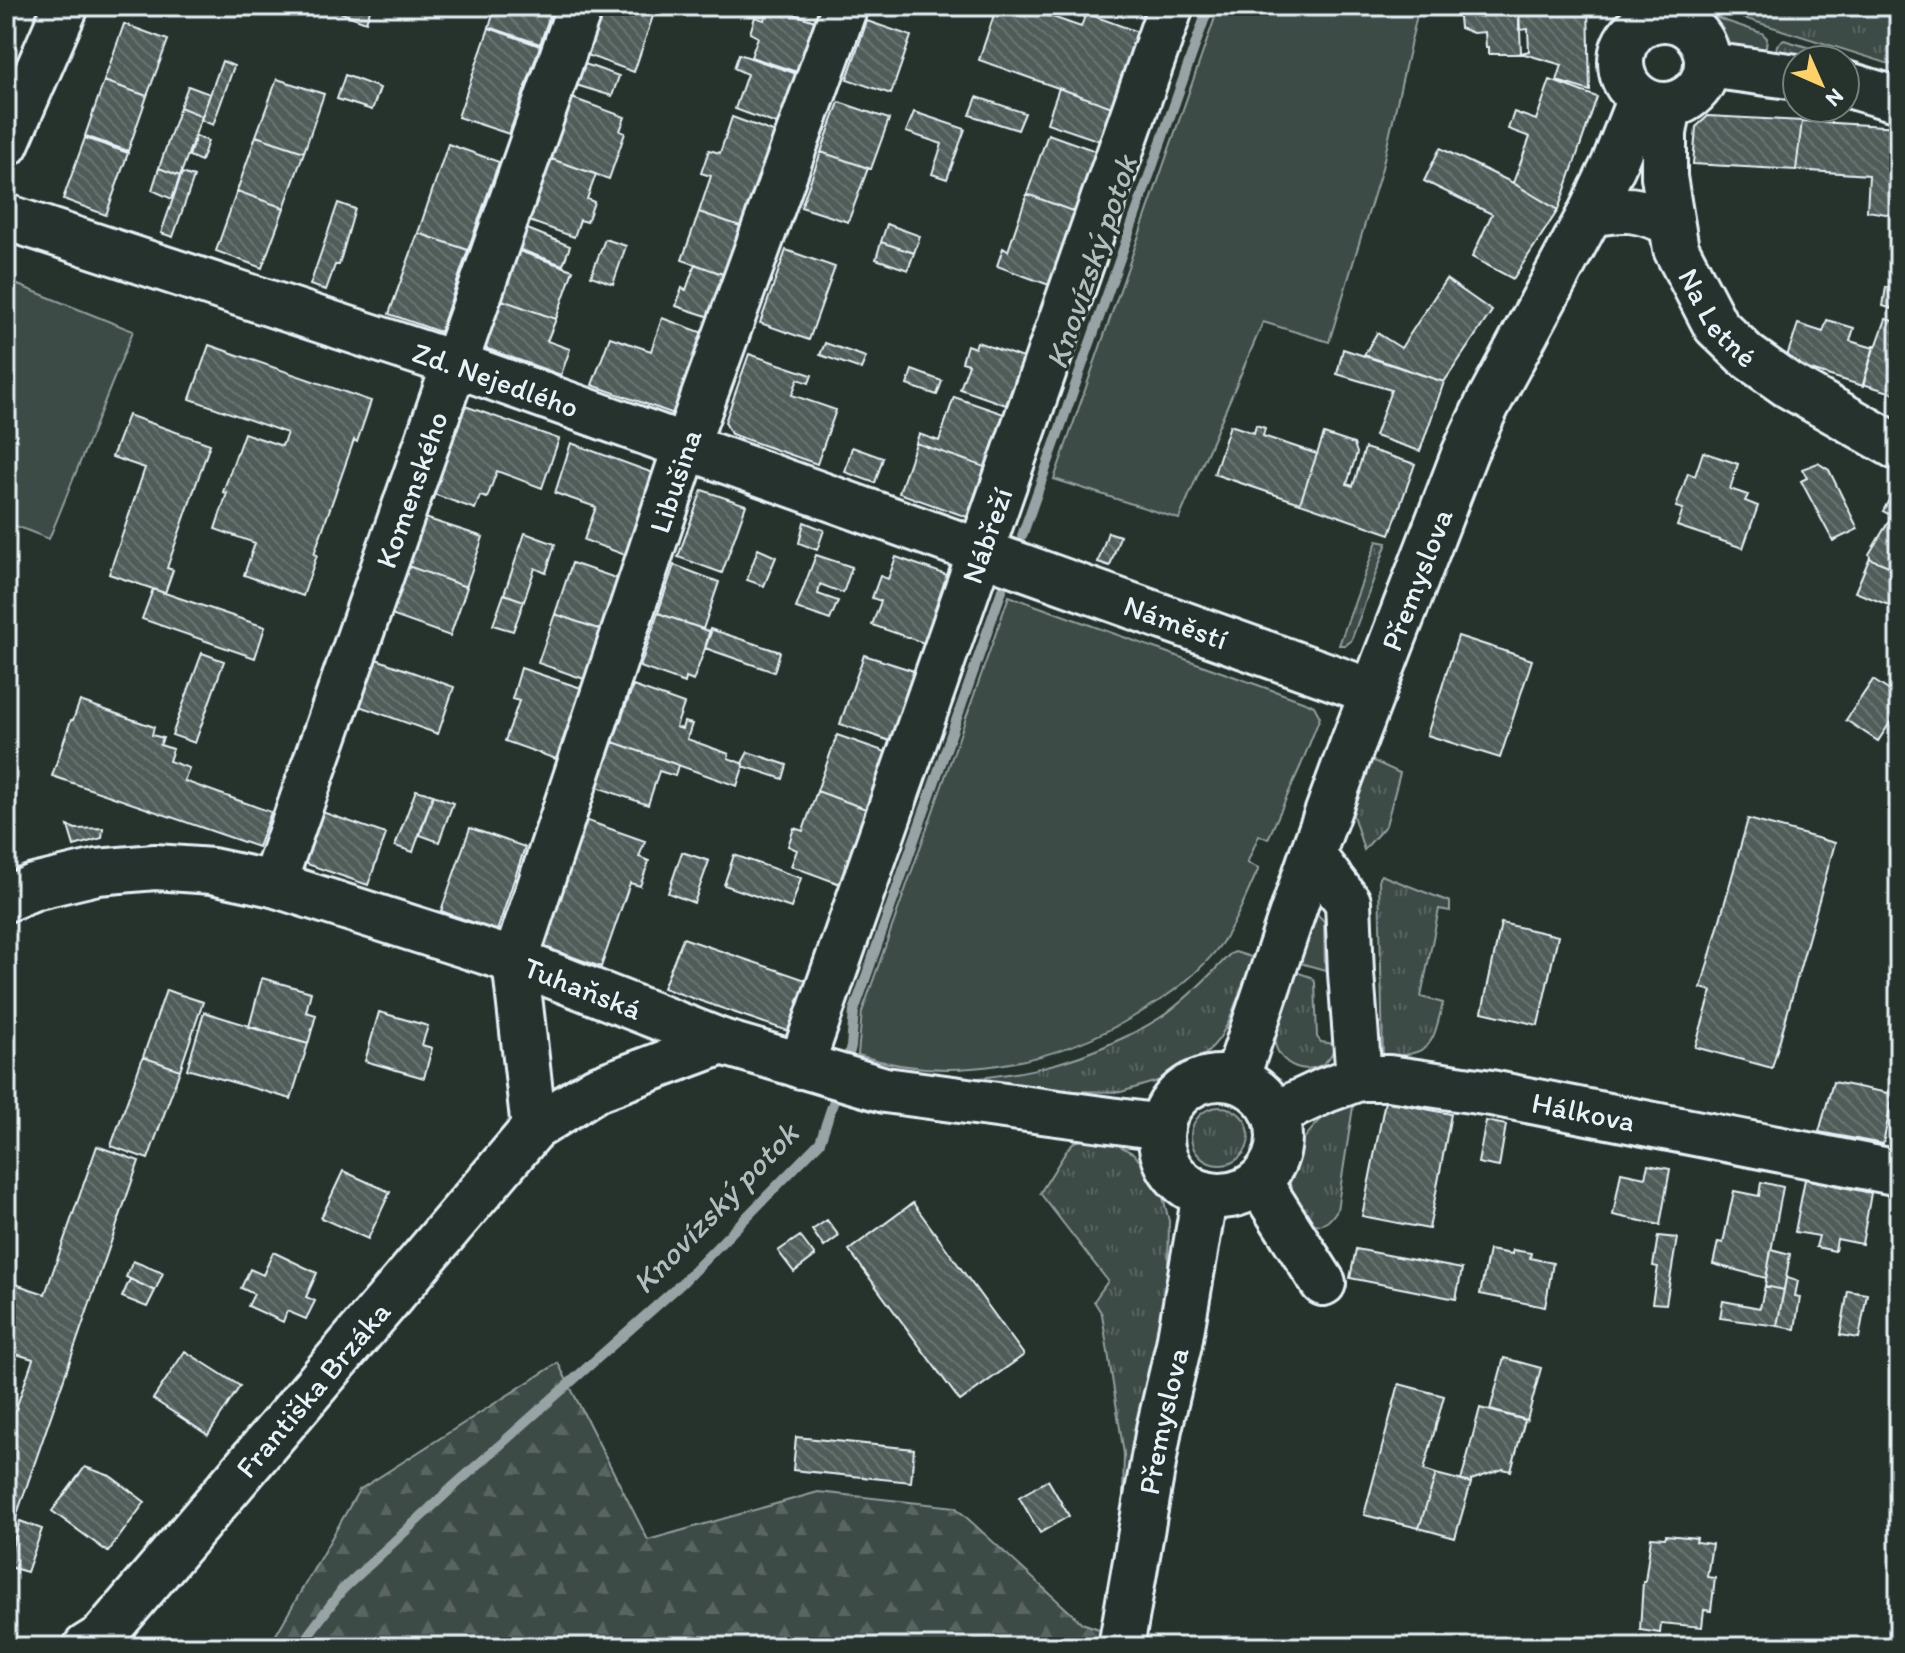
<svg xmlns="http://www.w3.org/2000/svg" width="1905" height="1653" viewBox="0 0 1905 1653" font-family="Itim,sans-serif">
	<style>
		.grass { fill: url(#grass-tufts); stroke: #939ea0; stroke-width: 2 }
		.forest { fill: url(#forest-firs); stroke: #939ea0; stroke-width: 2 }
		.park { fill: #3e4b47; stroke: #939ea0; stroke-width: 2 }
		.lines { fill: none; stroke-linecap: round; stroke-linejoin: round }
		.stream { stroke: #98a3a5; stroke-width: 10 }
		.building { fill: url(#building-back-hatch); stroke: #e8f1f8; stroke-width: 2 }
		.minor-casing { stroke: #e8f1f8; stroke-width: 50 }
		.minor { stroke: #26332d; stroke-width: 44 }
		.labels { text-anchor: middle; dominant-baseline: central; stroke-width: 6; stroke-linejoin: round; paint-order: stroke }
		.street-label { font-size: 30px; fill: #e8f1f8; stroke: #26332d }
		.water-label { font-size: 32px; font-style: italic; fill: #b3bdc0; stroke: #26332d }
	</style>
	<defs>
		<pattern id="grass-tufts" width="24" height="20" patternUnits="userSpaceOnUse" patternTransform="scale(2)"><rect width="24" height="20" fill="#3e4b47"/><path d="M3 7l-1-3M5 7V3M7 7l1-3M15 17l-1-3M17 17v-4M19 17l1-3" fill="none" stroke="#5a6562"/></pattern>
		<pattern id="forest-firs" width="22" height="20" patternUnits="userSpaceOnUse" patternTransform="scale(2)"><rect width="22" height="20" fill="#3e4b47"/><path d="M5 1l3.5 6h-7zM16 11l3.5 6h-7z" fill="#5a6562"/></pattern>
		<pattern id="building-back-hatch" width="6" height="6" patternUnits="userSpaceOnUse" patternTransform="scale(2)"><rect width="6" height="6" fill="#505c59"/><path d="M-1 5l2 2M0 0l6 6M5-1l2 2" fill="none" stroke="#697472"/></pattern>
	</defs>
	<rect width="100%" height="100%" fill="#26332d"/>
	<filter id="ink" filterUnits="userSpaceOnUse"><feTurbulence type="fractalNoise" baseFrequency=".0125" numOctaves="2"/><feDisplacementMap in="SourceGraphic" scale="16" xChannelSelector="R" yChannelSelector="G"/><feConvolveMatrix kernelMatrix="1 2 1 2 8 2 1 2 1" color-interpolation-filters="sRGB"/></filter>
	<g filter="url(#ink)">
		<path class="grass" d="M1714,6H1892L1891,10L1895,12L1897,7H1899V67L1715,9Z
			M1705,14L1762,33L1767,38L1765,55C1734,49 1718,46 1705,14Z
			M1784,40L1875,68H1845V60H1797L1775,57L1777,45Z
			M1377,541L1387,543L1351,641L1346,645H1339Z
			M1367,758L1400,773L1386,825L1364,850L1352,812L1353,801Z
			M1381,875L1450,902V911L1439,909L1421,997L1443,1003C1431,1050 1432,1052 1383,1058L1379,878Z
			M1316,913L1324,921L1325,970L1293,961L1313,914Z
			M1235,952L1254,958L1227,1025L1219,1039L1207,1053L1164,1079L1121,1092L1013,1090L941,1081C1009,1077 1062,1068 1125,1037C1141,1029 1158,1021 1172,1009C1193,993 1212,973 1230,954Z
			M1290,970L1311,977L1315,982L1317,1037L1321,1042L1335,1044C1329,1078 1284,1076 1275,1044Z
			M1341,1104H1348L1353,1107L1337,1210C1325,1229 1319,1227 1300,1219C1275,1170 1300,1132 1341,1104Z
			M1191 1136a29 29 0 1 1 58 0a29 29 0 1 1-58 0Z
			M1090,1138L1111,1141L1134,1154L1161,1189L1169,1221L1168,1268L1164,1320L1130,1487L1123,1494L1124,1454L1102,1314L1094,1301L1108,1281L1040,1193L1069,1147L1074,1142Z"/>
		<path class="forest" d="M558,1363L648,1540L818,1492L955,1507L1082,1623L1150,1647H269L359,1490Z"/>
		<path class="park" d="M1219,6H1419L1382,168L1329,342L1263,322L1179,519L1054,479Z
			M8,281L133,331L49,539L6,522V285Z
			M1009,596L1308,703L1314,706L1320,717L1301,765L1268,839L1259,835L1247,863L1259,868C1247,893 1237,921 1221,944C1198,975 1170,995 1138,1014C1055,1064 951,1085 858,1055L862,1012Z"/>
		<g class="lines">
			<path class="stream" d="M1022,536L1209,6
				M844,1069L851,1047L854,1011L1002,590
				M299,1647L342,1590L455,1485L681,1284L820,1142L838,1088"/>
		</g>
		<path class="building" d="M323,6H369L371,7L366,22Z
			M496,6H553L540,44L489,27Z
			M605,6H644L655,10L634,72L587,55Z
			M769,6L815,21L797,72L751,57L758,37L750,33L755,17L764,20Z
			M997,6H1021L1081,27L1086,13L1138,32L1112,107L979,60Z
			M1458,6L1519,7L1521,54H1488V47H1486L1485,32L1473,33L1460,28Z
			M1519,6H1588L1590,91L1557,81L1562,65L1521,53L1529,51L1528,29L1519,30Z
			M867,21L911,36L891,94L847,79Z
			M124,24L168,40L147,96L104,81Z
			M489,28L540,46L509,134L458,117Z
			M739,54L797,74L779,125L735,109L747,74L734,68Z
			M222,61L234,66L213,125L201,120Z
			M582,63L619,76L612,96L576,85Z
			M345,75L380,88L372,110L337,99Z
			M277,79L324,94L304,152L256,136Z
			M1550,80L1597,97L1558,210L1513,183L1530,137L1508,129L1514,112L1536,120Z
			M104,81L147,96L128,151L85,136Z
			M188,86L210,94L202,116L180,107Z
			M1059,88L1112,107L1100,141L1047,123Z
			M977,97L1025,113L1018,130L970,115Z
			M572,98L625,117L620,131L625,133L609,179L551,159Z
			M839,102L889,119L871,169L821,152Z
			M180,107L202,116L180,176L159,168Z
			M914,112L965,129L947,179L932,174L942,144L906,132Z
			M1708,116L1802,121L1796,170L1693,164L1696,127Z
			M732,117L776,133L743,227L699,212L711,176L701,173L709,150L720,153Z
			M1802,121L1899,127V216L1867,211L1869,175L1796,170Z
			M1048,134L1096,151L1075,212L1027,194Z
			M196,136L208,141L201,161L189,156Z
			M256,136L304,152L284,208L237,191Z
			M85,138L128,153L106,215L63,199Z
			M448,144L499,162L468,250L418,233Z
			M1440,148L1513,183L1558,210L1513,279L1472,257L1492,214L1424,181Z
			M821,152L868,168L848,222L801,207Z
			M551,159L596,174L587,199L594,202L587,222L580,220L574,237L529,221Z
			M159,168L180,176L172,199L152,190Z
			M182,173L194,177L173,237L161,233Z
			M237,191L284,208L262,268L216,251Z
			M1027,194L1075,212L1049,285L997,266L1003,248L1008,251Z
			M338,203L355,209L339,265H335L326,290L310,285Z
			M699,212L743,227L726,275L682,260Z
			M887,224L920,236L914,253L881,242Z
			M525,228L570,246L563,265L518,249Z
			M418,233L468,250L440,332L389,314Z
			M605,239L626,246L613,284L591,276Z
			M881,242L914,253L908,270L876,259Z
			M786,250L835,267L809,340L760,323Z
			M519,251L573,270L556,319L502,300Z
			M695,264L725,275L710,317L676,306L682,288L686,290Z
			M1446,279L1492,311L1444,382L1364,355L1377,333L1401,348Z
			M1886,287L1899,291V311L1883,306Z
			M502,300L556,319L547,341L570,349L561,375L485,348Z
			M662,318L706,334L677,415L592,385L610,337L651,351Z
			M1886,319L1899,323V395L1863,384L1874,346L1876,347Z
			M1827,320L1854,328L1850,341L1874,348L1863,386L1785,362L1798,324L1823,332Z
			M977,342L1023,358L1006,405L960,389L969,364L962,362L967,345L975,348Z
			M825,343L866,357L861,369L820,355Z
			M209,345L371,401L357,442L354,440L314,554L317,555L303,596L244,575L255,543L215,529L227,493L223,492L244,433L282,446L287,433L190,399Z
			M1343,349L1444,382L1420,451L1375,436L1391,390L1337,374Z
			M749,354L812,375L809,383L798,379L792,395L836,410L817,464L731,434L725,422Z
			M912,370L942,381L937,395L907,385Z
			M954,397L1004,414L985,467L916,443L919,434L939,441Z
			M465,406L559,439L542,488L497,471L487,498L480,496L475,509L433,494Z
			M128,415L210,444L167,568L173,570L165,593L109,574L145,468L112,457Z
			M1230,425L1254,433L1256,425L1265,428L1263,436L1317,454L1300,503L1214,474Z
			M1324,434L1354,444L1357,453L1347,484L1353,486L1365,448L1415,464L1390,534L1300,503Z
			M571,443L656,474L628,556L584,540L596,507L555,493Z
			M916,443L985,467L967,517L899,493Z
			M852,447L883,458L875,483L845,472Z
			M1703,452L1738,464L1730,489L1748,495L1745,501L1758,506L1743,548L1677,526L1683,509L1676,507L1688,473L1695,476Z
			M1818,463L1829,470L1858,529L1833,541L1801,481L1807,478L1802,469Z
			M702,490L746,505L722,573L678,557Z
			M1897,493L1899,494V570L1871,559L1869,554L1892,516L1883,511L1890,498L1892,500Z
			M425,518L483,537L466,587L408,566Z
			M804,522L824,530L817,550L799,543Z
			M1108,532L1120,536L1110,566L1098,562Z
			M525,533L555,544L546,573L535,568L524,601L504,594Z
			M758,549L776,557L764,586L747,580Z
			M816,555L852,567L843,593L820,584L818,594L838,601L830,620L796,608Z
			M896,557L947,575L924,643L872,625L881,601L872,598L880,576L888,579Z
			M1870,557L1871,559L1899,570V609L1855,592Z
			M572,563L619,579L601,630L555,614Z
			M674,565L719,582L703,629L658,613Z
			M408,566L467,587L450,636L391,615Z
			M153,589L265,627L255,658L142,619Z
			M504,594L524,601L513,631L493,625Z
			M658,613L711,632L693,681L686,678L685,683L640,667Z
			M555,614L601,630L584,679L538,663Z
			M710,629L780,652L774,672L705,648Z
			M1458,636L1532,660L1500,758L1427,735Z
			M202,653L224,661L195,743L172,735Z
			M864,655L914,671L890,741L840,724Z
			M376,659L454,687L438,734L359,706Z
			M521,668L581,688L556,759L505,741L519,701L512,699Z
			M1873,680L1899,697V709L1878,741L1846,720Z
			M633,686L684,704L676,727L682,729L684,722L692,724L687,739L729,754L728,758L744,764L737,786L613,742Z
			M80,701L154,727L152,735L163,738L160,745L173,749L169,761L189,768L184,781L271,812L258,847L52,776L71,720H73Z
			M837,735L886,752L866,809L817,791Z
			M613,742L678,765L675,776L659,771L648,805L597,787Z
			M748,752L787,765L783,779L743,766L742,763Z
			M416,790L433,795L413,852L395,846Z
			M817,791L866,809L840,884L791,866L797,850L788,846L794,828L803,831Z
			M433,795L453,803L439,842L420,835Z
			M322,812L386,834L368,885L304,863Z
			M1748,819L1835,843L1772,1068L1695,1047L1712,991L1701,988Z
			M585,820L645,841L639,857L649,861L640,886L630,883L601,967L542,946Z
			M68,826L76,829L103,828L102,838L74,846Z
			M470,828L525,847L497,931L441,911Z
			M682,852L709,861L694,903L668,893Z
			M734,855L801,878L791,908L724,885Z
			M1501,923L1558,936L1538,1025L1482,1012Z
			M683,938L806,980L788,1031L663,988Z
			M262,978L311,992L306,1012L316,1015L308,1044L249,1027Z
			M166,990L203,1002L180,1070L143,1057Z
			M204,1012L308,1044L291,1099L187,1069Z
			M379,1012L428,1026L422,1045L432,1048L424,1078L365,1061Z
			M143,1057L180,1070L148,1159L111,1146Z
			M1833,1082L1893,1094L1883,1144L1819,1132Z
			M1385,1101L1451,1114L1429,1229L1362,1216Z
			M1486,1121L1506,1125L1499,1167L1478,1163Z
			M97,1146L139,1161L6,1546V1437L33,1359L6,1351V1281L45,1294Z
			M1648,1165L1670,1169L1660,1225L1613,1215L1621,1172L1645,1177Z
			M343,1171L390,1192L368,1239L321,1218Z
			M1805,1179L1871,1193L1862,1244L1837,1239L1835,1251L1816,1247L1819,1236L1795,1232Z
			M1761,1182L1783,1187L1766,1278L1713,1264L1718,1242L1723,1243L1734,1191L1759,1196Z
			M1899,1198V1250L1889,1248Z
			M913,1203L1024,1355L960,1401L849,1250Z
			M827,1220L839,1236L824,1247L812,1230Z
			M800,1236L815,1256L794,1272L778,1251Z
			M1658,1236L1677,1238L1666,1304L1652,1303L1658,1267L1653,1266Z
			M1356,1249L1462,1269L1456,1299L1350,1278Z
			M1771,1249L1790,1254L1784,1290L1765,1286Z
			M1489,1250L1512,1254L1513,1250L1531,1253L1530,1258L1553,1263L1545,1307L1480,1294Z
			M273,1252L317,1273L306,1297L315,1301L306,1319L287,1311L283,1322L248,1306L254,1294L241,1288L250,1269L263,1275Z
			M133,1261L163,1273L155,1291L126,1277Z
			M1786,1278L1798,1281L1795,1296L1800,1297L1795,1329L1777,1326Z
			M130,1279L155,1291L147,1307L122,1297Z
			M1765,1286L1784,1290L1777,1326L1720,1318L1723,1301L1760,1308Z
			M1848,1291L1867,1294L1859,1338L1840,1335Z
			M185,1351L240,1386L208,1435L153,1399Z
			M1504,1358L1541,1368L1527,1420L1490,1410Z
			M1399,1384L1444,1396L1424,1470L1436,1474L1419,1528L1364,1515Z
			M1480,1408L1525,1420L1511,1471L1503,1469L1471,1480V1483L1461,1481Z
			M796,1437L914,1449L911,1482L793,1470Z
			M85,1467L110,1476L145,1502L108,1552L52,1511Z
			M1436,1474L1471,1483L1455,1538L1419,1528Z
			M1048,1480L1069,1516L1040,1533L1019,1497Z
			M20,1521L42,1529L27,1572L6,1566Z
			M1666,1535L1697,1538L1696,1542L1712,1544L1707,1577L1715,1578L1711,1611L1704,1610L1702,1627L1661,1623L1660,1633L1640,1630L1643,1582H1645L1651,1537L1665,1538Z"/>
		<g class="lines">
			<g class="minor-casing">
				<g id="minor">
					<circle cx="1664" cy="62" r="43"/>
					<path d="M1708,65L1797,77"/>
					<path d="M1845,84L1899,100"/>
					<path id="s1" d="M1669,105L1664,133V177L1676,249L1716,326L1747,356L1788,385L1899,448"/>
					<path d="M6,144L66,6"/>
					<path d="M1590,214C1625,207 1638,208 1671,223"/>
					<path id="s2" d="M6,217L455,364L1373,692"/>
					<path d="M1312,855L1348,902L1351,973L1359,1078"/>
					<path id="s3" d="M273,884L580,6"/>
					<path id="s4" d="M6,899L34,887L97,872L155,867L212,871L273,884L515,961L722,1042L885,1090L1162,1127"/>
					<path id="s5" d="M801,1066L1171,6"/>
					<circle cx="1220" cy="1137" r="59"/>
					<path id="s6" d="M1236,1080L1312,855L1352,746L1465,452L1487,405L1590,214L1614,164L1640,98"/>
					<path id="s7" d="M1276,1118L1294,1105L1326,1090L1359,1078H1389L1491,1093L1899,1173"/>
					<path id="s8" d="M534,1128L515,961L686,446L845,6"/>
					<path d="M1259,1182L1323,1283"/>
					<path id="s9" d="M86,1647L102,1637L534,1128L596,1089L722,1042"/>
					<path id="s10" d="M1121,1647L1159,1429L1179,1344L1205,1194"/>
				</g>
			</g>
			<use href="#minor" class="minor"/>
		</g>
	</g>
	<g class="labels">
		<g class="street-label">
			<text stroke="none"><textPath href="#s1" startOffset="226">Na Letné</textPath></text>
			<text stroke="none"><textPath href="#s2" startOffset="516">Zd. Nejedlého</textPath></text>
			<text stroke="none"><textPath href="#s8" startOffset="674">Libušina</textPath></text>
			<text stroke="none"><textPath href="#s3" startOffset="418">Komenského</textPath></text>
			<text stroke="none"><textPath href="#s5" startOffset="562">Nábřeží</textPath></text>
			<text stroke="none"><textPath href="#s6" startOffset="532">Přemyslova</textPath></text>
			<text stroke="none"><textPath href="#s2" startOffset="1238">Náměstí</textPath></text>
			<text stroke="none"><textPath href="#s4" startOffset="600">Tuhaňská</textPath></text>
			<text stroke="none"><textPath href="#s7" startOffset="320">Hálkova</textPath></text>
			<text stroke="none"><textPath href="#s9" startOffset="344">Františka Brzáka</textPath></text>
			<text stroke="none"><textPath href="#s10" startOffset="230">Přemyslova</textPath></text>
		</g>
		<g class="water-label">
			<text transform="translate(1091 262) rotate(-71)">Knovízský potok</text>
			<text transform="translate(715 1208) rotate(-46)">Knovízský potok</text>
		</g>
	</g>
	<rect width="1905" height="1653" fill="none" stroke="#26332d" stroke-width="32"/>
	<rect x="16" y="16" width="1873" height="1621" fill="none" stroke="#e8f1f8" stroke-width="3" filter="url(#ink)"/>
	<g transform="translate(1821 84) rotate(135)"><circle r="38" fill="#26332d" stroke="#747f7e" stroke-width="2"/>
	<path d="M0-6L14 30L0 20L-14 30Z" fill="#ffd166"/>
	<text y="-12" font-size="22" font-weight="bold" text-anchor="middle" fill="#e8f1f8">N</text>
	</g>
</svg>
